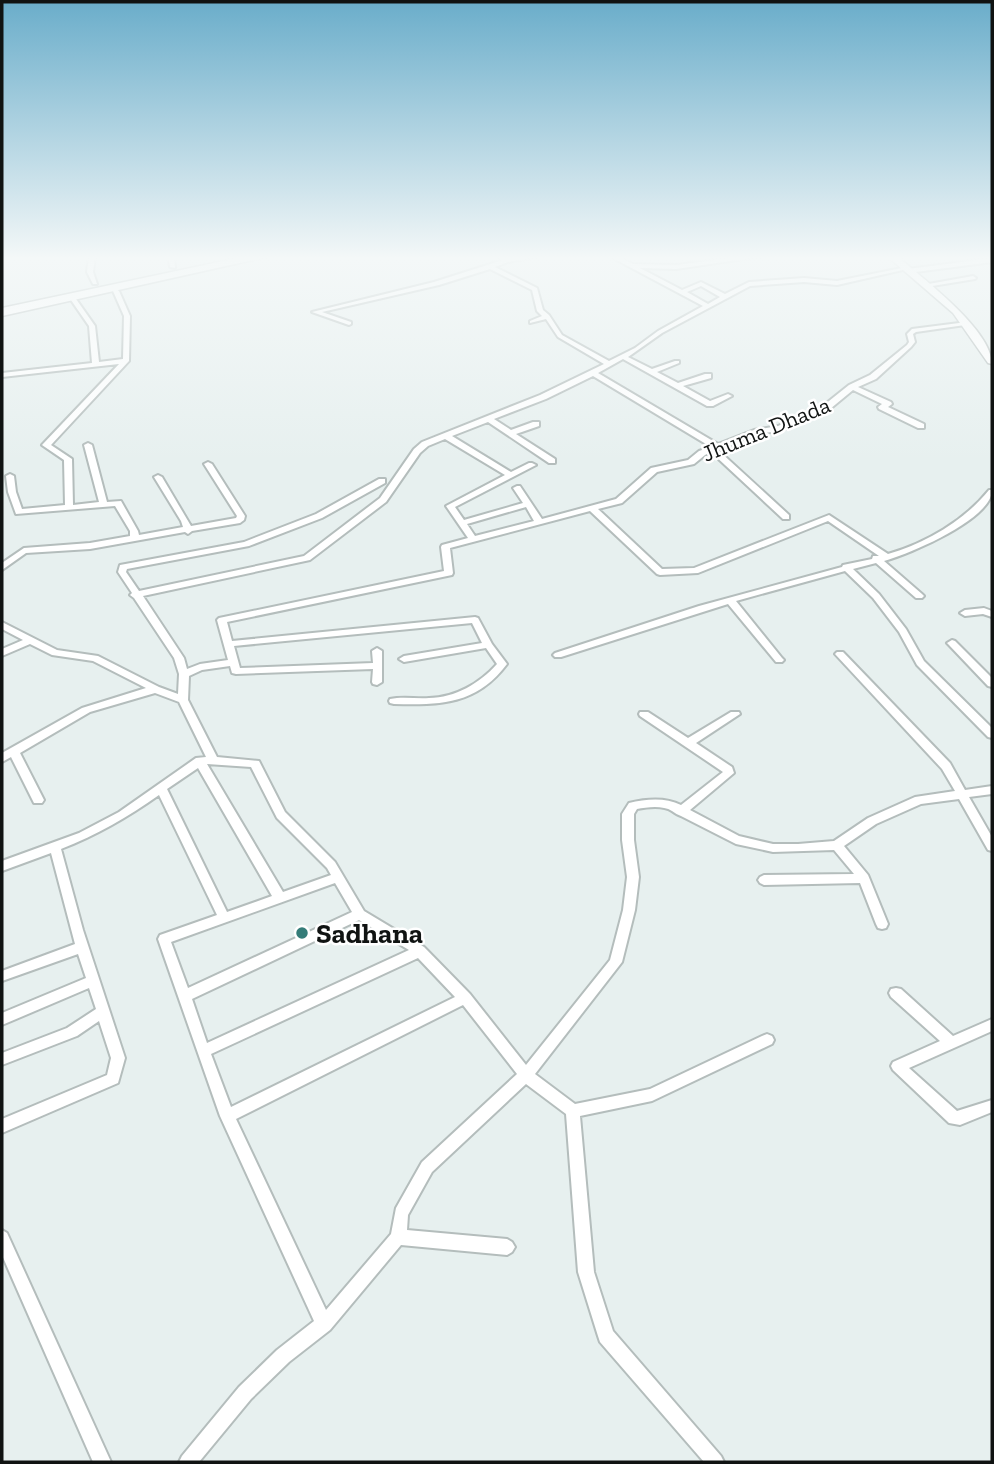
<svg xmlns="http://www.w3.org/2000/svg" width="994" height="1464" viewBox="0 0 994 1464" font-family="'Zilla Slab',serif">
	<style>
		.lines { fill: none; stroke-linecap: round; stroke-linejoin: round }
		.street-casing { stroke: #b4bdbc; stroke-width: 4 }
		.secondary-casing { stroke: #b4bdbc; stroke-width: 3 }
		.highway-casing { stroke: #b4bdbc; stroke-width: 3 }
		.street { fill: #fff; fill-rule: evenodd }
		.secondary { fill: #fff; fill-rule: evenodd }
		.highway { fill: #fff; fill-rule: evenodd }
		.poi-dot { fill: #347c78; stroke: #fff; stroke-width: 2.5 }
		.labels { text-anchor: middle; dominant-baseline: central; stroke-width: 5; stroke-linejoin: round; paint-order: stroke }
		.far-street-label { font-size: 23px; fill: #101312; stroke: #fff }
		.poi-label { font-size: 28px; font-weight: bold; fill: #101312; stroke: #fff; text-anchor: start }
	</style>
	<rect width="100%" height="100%" fill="#e7f0ef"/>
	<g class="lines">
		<g class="street-casing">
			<path id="street" d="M89,256H95L93,272L97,284H93L87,272Z
				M168,256H174L175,268L170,267Z
				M498,256H505L508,258L541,256L508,262L495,267L537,288L543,310L549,315L562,335L609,361L635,348L658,331L703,306L609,256H617L633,264L676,265L746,256H764L676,269L640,268L682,290L701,282L725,294L749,282L804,278L837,281L907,267V269L837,285L804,282L750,286L662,333L628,357L652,369L675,361H679V363L657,372L678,383L705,374H711V378L683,386L710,401L728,394L732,396L713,406H707L623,359L598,373L718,444L754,430L778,426L824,405L849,385L870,375L907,345L909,342L907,334L912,329L967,322L968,323L965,325L916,332L913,334L915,342L911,347L876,379L858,387L891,402L892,404L888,407L924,424V428H918L879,409L878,407L882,404L853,390L830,409L783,430L759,434L718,450L789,515V519H783L711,452L705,455L694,464L657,472L622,503L598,509L662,569L694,568L829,515L888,554C926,543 964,521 989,490H992C992,519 910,554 884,561L922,594L924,596L922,598H916L876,563L853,569L879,594L906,629L924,661L992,728V738L988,737L917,665L899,632L873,598L845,571L736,601L782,658L784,660L782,662H776L728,604L561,657H555L553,655L555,653L699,606L842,567L843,565L872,559L873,556H879L828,521L698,573L660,575L657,574L590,511L450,548L453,573L452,575L227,622L232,641L475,617L478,618L492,644L507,664C476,705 441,705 394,704L390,703L389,701L390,699C403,696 416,699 429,698C455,698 480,683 497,664L486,648L404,662L399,659L404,656L482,643L472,623L234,646L240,668L373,663L372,651L377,648L382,651V682L377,685L373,684L372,682L373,669L236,674L232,673L230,666L202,670L189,676L188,700L217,757L259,761L285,812L335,862L364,911L424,947L470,994L526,1065L610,960L623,910L627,877L622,840V814L629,803C646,799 665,797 681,805L723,772L640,716L639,714L640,712H648L688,738L731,712H739L740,714L696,743L732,767L734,773L690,810L739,836L773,844H798L834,841L868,818L915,797L955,791L942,769L835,654L837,652H843L950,763L965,790L992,786V794L969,797L992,837V851L988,850L959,799L921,804L876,824L844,846L868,875L888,924L886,928L882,929L878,928L876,924L860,883L764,885L760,883L758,880L760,877L764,875L854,874L834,850L773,852L736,844L681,816C678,815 675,813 672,811C663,805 647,807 637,809L634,814V840L639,877L635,910L622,962L535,1074L575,1104L650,1089L762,1036L767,1034L772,1036L774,1040L772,1044L652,1101L580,1116L594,1272L613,1331L721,1456L724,1462H704L600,1342L598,1336L578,1272L566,1114L526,1084L432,1172L408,1215L407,1230L507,1239L512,1242L515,1247L512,1252L507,1255L401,1245L330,1330L289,1362L251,1399L199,1462H179L182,1456L239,1387L277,1350L314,1321L220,1116L158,939L160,935L217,915L159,795C128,817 97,835 61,849L83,930L125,1058L118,1083L2,1133V1119L107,1075L111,1058L99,1021L77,1036L2,1065V1053L67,1028L96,1009L89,988L2,1025V1013L86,978L78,954L2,981V971L75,944L51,853L2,871V861L79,833L119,812L196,758L206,757L179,702L155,693L90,712L20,753L44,800L42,803H34L11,757L2,762V753L82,708L146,688L93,661L52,655L30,644L2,656V649L23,640L2,629V622L57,650L98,656L159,687L178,694L179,674L174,658L134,598L130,595L132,593L118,572L120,565L244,542L316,514L379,479H385V483L322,518L249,546L127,569L126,572L139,591L304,556L380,498L414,449L422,442L540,395L604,364L558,337L546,319L530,323V321L542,316L537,311L532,290L490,269L439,285L322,312L351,322V324L349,325L312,312L434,282L503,260ZM701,286L720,297L708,304L687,292ZM593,376L711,447L699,451L688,460L651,468L616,499L542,519L520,486H517L513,488L523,503L464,520L455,507L536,465L532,463H529L511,472L452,436L488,422L549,463H555V459L516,434L539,426V422H533L511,430L494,419L546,399ZM445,439L505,475L446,506L468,538L442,545L441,547L444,571L219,618L217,620L228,660L200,664L187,669L184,658L143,596L310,560L386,502L420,453L428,446ZM526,507L534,521L475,536L467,524ZM207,764L251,767L277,818L327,868L331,875L283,892ZM198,768L272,896L227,912L167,789ZM335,883L352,912L188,988L171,942ZM359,920L409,950L207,1043L192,999ZM418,958L455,997L231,1107L211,1054ZM463,1005L517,1074L422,1162L396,1208L391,1234L326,1310L236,1119Z
				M992,258V262L908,273L905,271L908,269Z
				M973,276L976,278L975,279L926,287L923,285Z
				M116,289L119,291L130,316L129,361L51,445L72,459L73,505L99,502L84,445L88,443L92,445L107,502L121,501L138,531L139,535L183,527L181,521L154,477L158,475L162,477L191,526L236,518L237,516L204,464L208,462L212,464L245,516L244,520L240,523L192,531L188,534L185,532L90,549L26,553L2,570V563L24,548L90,543L130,536V531L115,506L16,514L8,492L6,476L10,474L14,476L16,492L22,509L65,505L64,460L42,445L119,364L2,377V373L92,363L89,326L71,300L74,298L76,299L95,326L99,362L123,359L124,316L113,291Z
				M984,608L992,611V617L983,614L965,616L960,613L965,610Z
				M952,640L955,641L992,678V687L988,686L949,645L947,643Z
				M896,988L901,989L953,1036L992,1019V1031L909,1068L957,1111L992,1100V1112L960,1125L949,1123L893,1070L891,1066L893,1062L940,1041L891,997L889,993L891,989Z
				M2,1230L7,1233L111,1462H93L2,1255Z"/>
		</g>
		<g class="secondary-casing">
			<path id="secondary" d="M887,256H897C922,278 992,330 992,364L988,363L953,313Z"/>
		</g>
		<g class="highway-casing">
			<path id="highway" d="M247,256H271L2,316V308Z"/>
		</g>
		<use href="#street" class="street"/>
		<use href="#secondary" class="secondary"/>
		<use href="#highway" class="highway"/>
	</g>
	<linearGradient id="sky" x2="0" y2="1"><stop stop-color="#6aadca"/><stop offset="0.56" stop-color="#f4f8f8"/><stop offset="1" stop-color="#f4f8f8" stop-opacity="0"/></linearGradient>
	<rect width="994" height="461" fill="url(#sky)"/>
	<circle class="poi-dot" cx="302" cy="933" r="7"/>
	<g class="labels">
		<g class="far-street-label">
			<text transform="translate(766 429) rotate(-22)">Jhuma Dhada</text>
		</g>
		<g class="poi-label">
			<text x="316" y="933">Sadhana</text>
		</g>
	</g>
	<rect width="994" height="1464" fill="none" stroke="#101312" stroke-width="7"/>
</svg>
